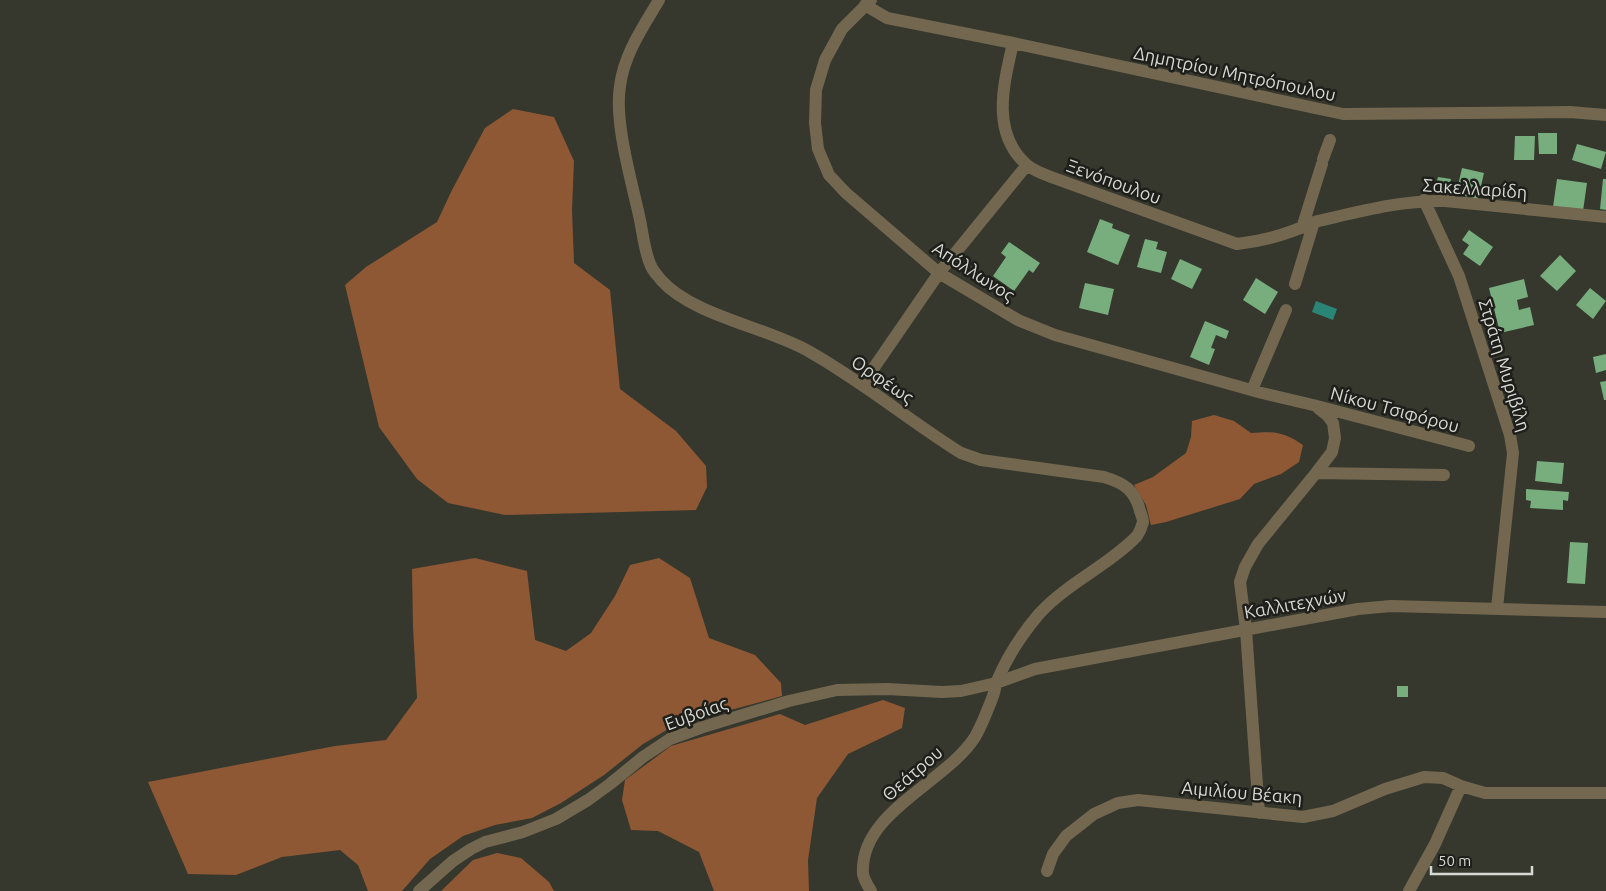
<svg xmlns="http://www.w3.org/2000/svg" width="1606" height="891" viewBox="0 0 1606 891" font-family="Ubuntu,sans-serif">
	<style>
		.forest { fill: #8e5834 }
		.water { fill: #2b8576 }
		.building { fill: #78ad7e }
		.lines { fill: none; stroke-linecap: round; stroke-linejoin: round }
		.minor { stroke: #73674f; stroke-width: 12 }
		.labels { text-anchor: middle; dominant-baseline: central; stroke-width: 5; stroke-linejoin: round; paint-order: stroke }
		.street-label { font-size: 18px; fill: #d8d9d3; stroke: #1e1e1a }
	</style>
	<rect width="100%" height="100%" fill="#36382e"/>
	<path class="forest" d="M513,109L554,117L574,161L572,210L574,263L610,290L620,389L676,431L706,466L707,487L696,510L505,515L448,503L417,479L379,427L345,285L366,267L437,222L452,190L485,128Z
		M1214,415L1234,421L1251,433C1274,431 1284,432 1303,445L1299,462L1281,474L1254,484L1240,499L1166,522L1151,525L1146,505L1134,485L1153,477L1186,453L1191,437L1192,421Z
		M475,558L527,571L535,640L566,651L591,633L615,596L630,565L659,558L690,578L709,638L755,655L781,683L782,696L675,725L643,744L604,775L561,803L532,818L495,825L463,836L430,859L402,891H368L358,865L340,850L282,857L236,875L188,874L148,782L335,746L386,740L417,698L413,627L412,569Z
		M883,700L905,708L902,728L848,754L817,798L808,860L809,891H714L699,852L658,831L631,830L622,800L625,780L671,746L780,714L805,725Z
		M497,853L521,858L549,882L554,891H441L473,860Z"/>
	<path class="water" d="M1316,301L1337,309L1333,320L1312,312Z"/>
	<path class="building" d="M1538,133H1557V154H1539Z
		M1515,136H1535L1534,160H1514Z
		M1577,144L1606,152L1601,169L1572,160Z
		M1462,168L1484,173L1478,199L1456,194Z
		M1438,177L1451,179L1449,188L1436,185Z
		M1557,179L1587,183L1583,211L1553,207Z
		M1603,179H1606V210L1600,209Z
		M1100,219L1113,224L1112,228L1130,235L1118,265L1087,252Z
		M1469,230L1493,247L1480,266L1463,254L1469,245L1462,240Z
		M1145,239L1158,242L1156,249L1167,252L1161,273L1137,267Z
		M1009,242L1040,263L1033,273L1029,270L1014,291L993,276L1006,257L1001,253Z
		M1560,255L1576,271L1557,291L1540,276Z
		M1180,259L1202,269L1192,289L1171,279Z
		M1256,278L1278,292L1265,314L1243,300Z
		M1524,279L1528,297L1517,300L1519,310L1530,307L1534,325L1500,333L1489,288Z
		M1085,283L1114,289L1108,315L1079,308Z
		M1590,288L1606,301L1593,319L1576,305Z
		M1205,321L1229,331L1226,339L1216,335L1211,348L1215,349L1209,365L1190,357Z
		M1606,354V370L1596,373L1593,357Z
		M1606,381V400H1604L1600,382Z
		M1537,461L1564,463L1562,484L1535,481Z
		M1526,489L1569,492L1568,501L1563,500V510L1530,508L1531,501L1526,500Z
		M1570,542L1588,543L1585,584L1567,583Z
		M1397,686H1408V697H1397Z"/>
	<g class="lines">
		<path class="minor" d="M659,0C643,27 624,54 620,86C614,123 632,182 640,220C643,234 645,256 652,268C654,272 658,276 661,280C693,316 767,327 810,352C863,382 910,421 961,453L981,460L1104,477C1124,483 1135,490 1140,511C1141,514 1143,519 1143,522C1142,526 1139,533 1137,536C1108,566 1067,583 1039,614C1022,634 1007,657 997,681C995,686 995,691 993,696C988,709 982,725 975,737C946,783 859,812 863,874C864,880 868,886 871,891
			M871,0L842,29L825,60L816,90L815,123L818,149L829,175L846,193L939,273L1018,320L1055,335L1262,393L1313,405L1469,446
			M865,5L887,18L1013,43L1343,114L1570,112L1606,115
			M1013,43C1004,83 990,133 1027,165C1033,170 1043,174 1051,177L1237,244C1263,241 1291,233 1314,222C1358,212 1400,200 1445,201L1606,217
			M1323,159L1330,140
			M1424,200L1459,276L1510,435L1513,453L1497,608
			M1302,228L1322,164
			M1295,284L1314,222
			M862,385L939,273L1027,165
			M1252,390L1286,310
			M1316,473L1444,475
			M1259,813L1246,630L1240,582L1245,567L1258,544L1316,473L1332,452L1335,438L1333,423L1327,415L1318,408
			M1047,871L1053,854L1066,836L1094,814L1118,803L1138,800L1303,817L1333,811L1385,789L1424,777L1443,778L1461,786L1485,793H1606
			M419,891L453,861L471,849L485,842L523,832L556,819L588,800L610,784L643,757L670,739L703,727L789,701L837,690L887,689L942,692L961,691L996,683L1035,669L1358,609L1391,606L1606,612
			M1409,891L1435,844L1461,786"/>
	</g>
	<g class="labels">
		<g class="street-label">
			<text transform="translate(1235 73) rotate(12)">Δημητρίου Μητρόπουλου</text>
			<text transform="translate(1114 181) rotate(20)">Ξενόπουλου</text>
			<text transform="translate(1475 188) rotate(4)">Σακελλαρίδη</text>
			<text transform="translate(974 271) rotate(33)">Απόλλωνος</text>
			<text transform="translate(1505 365) rotate(73)">Στράτη Μυριβίλη</text>
			<text transform="translate(883 379) rotate(34)">Ορφέως</text>
			<text transform="translate(1395 409) rotate(15)">Νίκου Τσιφόρου</text>
			<text transform="translate(1295 603) rotate(-10)">Καλλιτεχνών</text>
			<text transform="translate(696 713) rotate(-20)">Ευβοίας</text>
			<text transform="translate(912 773) rotate(-41)">Θεάτρου</text>
			<text transform="translate(1242 792) rotate(5)">Αιμιλίου Βέακη</text>
		</g>
	</g>
	<path d="M1431 866v8h101v-8" fill="none" stroke="#d8d9d3" stroke-width="2.5"/>
	<text x="1438" y="866" font-size="15" fill="#d8d9d3" stroke="#1e1e1a" stroke-width="4" paint-order="stroke">50 m</text>
</svg>
